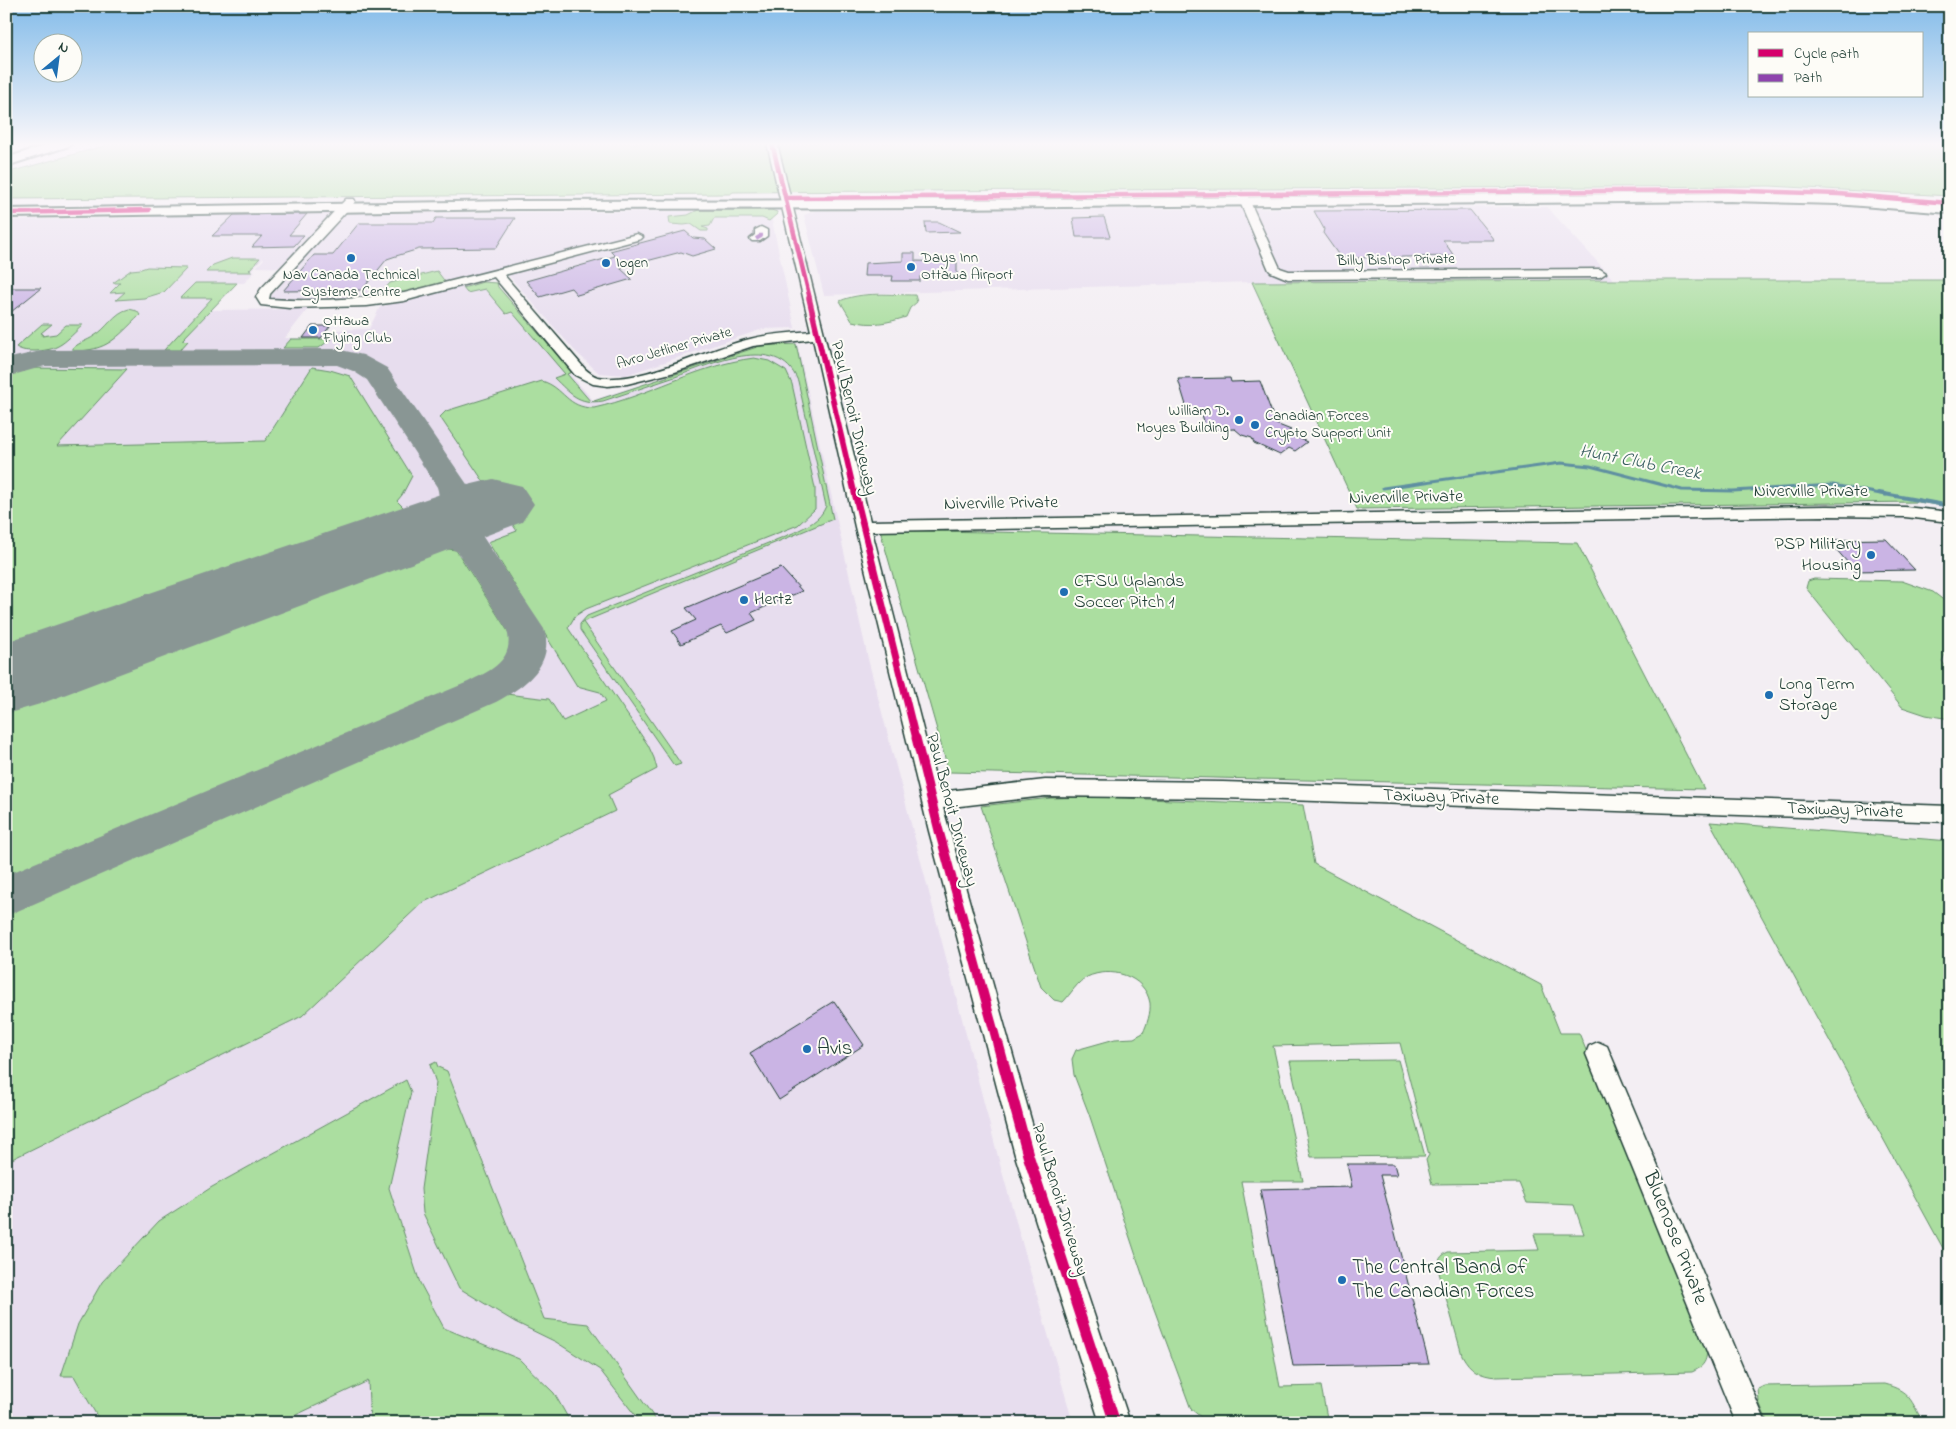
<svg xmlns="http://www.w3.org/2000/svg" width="1956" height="1429" viewBox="0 0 1956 1429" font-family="'Indie Flower',sans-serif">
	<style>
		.built { fill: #e7ddee }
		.green { fill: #abdea0; stroke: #658e6a }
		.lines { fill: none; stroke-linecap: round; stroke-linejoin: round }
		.stream-far1 { stroke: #5f8fa1; stroke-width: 3 }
		.stream { stroke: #5f8fa1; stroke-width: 4 }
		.taxiway { fill: #899694; fill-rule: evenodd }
		.runway { fill: #899694; fill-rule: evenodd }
		.building { fill: #cab4e4; stroke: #1f3d34 }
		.minor-casing { stroke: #1f3d34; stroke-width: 3 }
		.major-casing { stroke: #1f3d34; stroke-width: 4 }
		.minor { fill: #fdfcf7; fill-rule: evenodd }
		.major { fill: #fdfcf7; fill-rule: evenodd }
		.quiet { stroke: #8e44ad; stroke-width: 4; stroke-dasharray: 8 4; stroke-linecap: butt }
		.cycleway-far4-casing { stroke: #fdfcf7; stroke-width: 6 }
		.cycleway-far3-casing { stroke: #fdfcf7; stroke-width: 8 }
		.cycleway-far2-casing { stroke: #fdfcf7; stroke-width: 10 }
		.cycleway-far1-casing { stroke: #fdfcf7; stroke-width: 12 }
		.cycleway-casing { stroke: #fdfcf7; stroke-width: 14 }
		.cycleway-far4 { stroke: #d6006c; stroke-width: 4.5 }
		.cycleway-far3 { stroke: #d6006c; stroke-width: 5.5 }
		.cycleway-far2 { stroke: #d6006c; stroke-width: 7 }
		.cycleway-far1 { stroke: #d6006c; stroke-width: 9 }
		.cycleway { stroke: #d6006c; stroke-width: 11 }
		.poi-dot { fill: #1f6fb2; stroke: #fdfcf7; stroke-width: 2 }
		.labels { text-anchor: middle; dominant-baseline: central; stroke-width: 4; stroke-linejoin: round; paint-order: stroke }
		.far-poi-label { font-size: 15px; fill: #1f3d34; stroke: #fdfcf7; text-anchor: start }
		.far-street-label { font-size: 15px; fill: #1f3d34; stroke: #fdfcf7 }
		.street-label { font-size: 18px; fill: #1f3d34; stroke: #fdfcf7 }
		.poi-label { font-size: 18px; fill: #1f3d34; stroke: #fdfcf7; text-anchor: start }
		.water-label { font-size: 19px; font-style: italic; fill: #3a5f62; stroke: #fdfcf7 }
		.near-poi-label { font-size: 21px; fill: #1f3d34; stroke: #fdfcf7; text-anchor: start }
		.near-street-label { font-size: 21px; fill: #1f3d34; stroke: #fdfcf7 }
	</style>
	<rect width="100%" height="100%" fill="#f3eef3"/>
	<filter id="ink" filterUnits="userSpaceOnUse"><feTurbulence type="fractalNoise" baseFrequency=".02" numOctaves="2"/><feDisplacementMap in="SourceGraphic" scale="10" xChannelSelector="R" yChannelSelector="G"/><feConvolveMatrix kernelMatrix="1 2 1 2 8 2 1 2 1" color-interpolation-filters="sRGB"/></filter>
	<g filter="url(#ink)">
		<path class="built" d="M1547,207L1614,280L1252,282L824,295L804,215L815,211Z
			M770,211L795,328L763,329L626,375L599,373L575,351L503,269L421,290L381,297L361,299H269L294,268L256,267L264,259L263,258L251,270L255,271L244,283H237L212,310L308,309L285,338L323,339L330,330L369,329L380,307L486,280L593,400L760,345L797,343L869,663L1001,1168L1073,1423H6V220L150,218L166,214Z"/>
		<path class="green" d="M108,143H1950V196L1770,186L733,192L730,194L6,199V173L104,146Z
			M698,210H771L777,212V214L769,221L762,218H714L710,226L702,227L708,229V231H701L691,224L684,225L670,224L669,217L688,215Z
			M232,258H260L249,270L253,272H206L213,265Z
			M147,267L187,268L164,292L144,298L116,300L125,292L110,293L120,283H113L131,270L141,269Z
			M437,271L446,283C437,286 427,291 418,292C406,294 395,290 384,290L390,283Z
			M1614,280H1950V507L1918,502L1357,509L1252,282Z
			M483,282L497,283L498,287L572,372L567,374L591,402L760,346L796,344L833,519L583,622L681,764L675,766L673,764L580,630V624L587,616L793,533C807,526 820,521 826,506L798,381C778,332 709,365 675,377C651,385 627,393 603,401C578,405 570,393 554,378L565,374L512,312L506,314L485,289L467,293L463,288Z
			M195,283H237L182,340L188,341L180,350H164L212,298H180Z
			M915,295L917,302L910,308L906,317C887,323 872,326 852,321L840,301C862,291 892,295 915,295Z
			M129,309L137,311L140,315C116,338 108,351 73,351V348C80,342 87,341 94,336C107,329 114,312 129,309Z
			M42,324H52L41,333L43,334L42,336L56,334L66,325H83C65,341 61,350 36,351C28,351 22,351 16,347Z
			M291,339H331L319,348H283Z
			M754,358L769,361L786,371L792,384L815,488V509L798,525L586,609L575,616L568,628L648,745L654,758L657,769L608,795L615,811L422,903L302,1016L6,1162V911L506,694L549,699L563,721L606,701L600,692L577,686L488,542L517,531L440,417L446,411L542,381C565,388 566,408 594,408C649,396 697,365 754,358Z
			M312,367L330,370L350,376L412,476L402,495L397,501L403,507L385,530L6,663V375L25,368L127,369L57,446L265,441Z
			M880,530L1577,543L1704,789L949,772Z
			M417,545L456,550L516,644L493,677L6,884V695Z
			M1814,579L1902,581L1933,592L1950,605V644L1942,661L1950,673V719L1926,715L1902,707L1806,588L1808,581Z
			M1094,797L1303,805L1314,864L1541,985L1560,1033H1579L1702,1333C1708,1350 1711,1364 1692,1372L1497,1377C1480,1376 1470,1370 1462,1355L1438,1269C1438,1260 1440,1256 1448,1252L1539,1250L1534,1234H1584L1574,1205L1527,1203L1519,1183L1432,1184L1426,1160L1429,1155L1400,1043L1273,1046L1303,1181H1241L1280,1387L1321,1386L1328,1423H1208L1191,1409L1150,1298L1089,1114L1074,1075L1072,1059L1076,1050L1115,1039L1134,1038L1143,1033C1147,1024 1151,1013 1150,1003C1145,975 1110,966 1087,977C1078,981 1070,995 1063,1002L1054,1000L1041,987L981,806L1051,798Z
			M1710,822L1950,841V1261Z
			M1398,1060L1425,1156L1311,1157L1290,1061Z
			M436,1062L438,1067L447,1071L544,1319L588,1324L658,1423H641L600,1370L556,1342L515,1322L459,1288L423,1213L421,1189L436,1083L430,1065Z
			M406,1080L411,1092L389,1188L420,1283L444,1328L519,1359L554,1393L571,1423H370L368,1381L279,1423H101L74,1376H61L78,1324L102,1282L159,1221L212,1187Z
			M1884,1384C1910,1391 1911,1400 1923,1423H1768L1759,1402L1758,1389L1764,1386Z"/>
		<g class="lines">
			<path class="stream-far1" d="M1383,488L1561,463L1590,466L1682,490L1733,491L1833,485L1886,495"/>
			<path class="stream" d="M1879,493L1950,506"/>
			<path class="taxiway" d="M337,349L363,355L387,368L469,487L472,495L473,517L479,531L544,629C555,665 524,687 496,702L6,916V875L468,682C492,670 515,660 507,630L458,552L441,544L410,548L267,599L254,595L249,587L254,579L386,532L417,524L442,523C437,511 441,499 437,487L367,380L353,371L337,365L45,366L6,377V359L45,350Z"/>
			<path class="runway" d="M493,479L522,486L534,504L522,522L40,704L6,714V642L464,486Z"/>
		</g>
		<path class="building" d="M1470,210L1494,240H1443L1454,256L1350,258L1340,257L1323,233L1324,229L1314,211Z
			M307,214L289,235H304L294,246L252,247L262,236H212L234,215Z
			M1104,217L1110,237H1076L1073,218Z
			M436,218H515L496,248L419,249L396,256L387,259L362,290L283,291L314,255H333L359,223H433Z
			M925,222H939L960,232L926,233Z
			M685,231L693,238L705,239L716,249L692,256L681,252L620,268L632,279L577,295L571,288L540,297L526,281L615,256L610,251Z
			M903,253H915V261L957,262V275L920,276V281H892L893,276H864L865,263L903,261Z
			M6,288H41L6,316Z
			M312,326H330L321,338H303Z
			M1230,378L1231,382L1260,381L1276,424L1291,430L1287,433L1307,442L1295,451L1289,448L1280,455L1254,443L1252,438L1242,435L1235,429L1207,430L1202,415H1189L1178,379Z
			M1886,539L1915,570L1855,571L1828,540Z
			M781,568L802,591L751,613L756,620L727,633L721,626L681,644L672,631L696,620L686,608Z
			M834,1001L864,1045L779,1100L750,1053Z
			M1347,1164H1394L1397,1175H1380L1429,1364L1293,1366L1260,1189L1352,1187Z"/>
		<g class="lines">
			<g class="minor-casing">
				<path id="minor" d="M767,143H777L870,521L1827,506L1905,507L1950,512V522L1905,517L1827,516L872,531L939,792L1045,780L1223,782L1950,806V822L1223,798L1045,796L943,808L1041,1155L1130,1423H1100L1015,1155L929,831L855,527L813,339L753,346L675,372L627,384L608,386L593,384L575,375L494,277L404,301L367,306L289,308L261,305L256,297L261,289L346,199H354L355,201L354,203L270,294L269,299C314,302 359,299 404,293L637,234L643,237L641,239L504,275L585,369C589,372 593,376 598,377C638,385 706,350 746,340C767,334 789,333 811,331Z
					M1242,192L1247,195L1280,268L1289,271L1600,269L1606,273L1600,277L1288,279L1271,272L1269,270L1237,195Z
					M761,227L767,230V236L760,241H752L750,239L755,235V230Z
					M1598,1042L1607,1046L1766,1423H1736L1586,1054L1589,1046Z"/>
			</g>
			<g class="major-casing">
				<path id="major" d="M53,143H71L69,146L6,166V158Z
					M1730,193L1836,196L1950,205V213L1836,204L1730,201L943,208L517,209L6,217V209L517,201L943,200Z"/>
			</g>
			<use href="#minor" class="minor"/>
			<use href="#major" class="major"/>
			<path class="quiet" d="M756,239L761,236V230"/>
			<g class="cycleway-far4-casing">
				<path id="cycleway-far4" d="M772,143L810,299
					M786,198L1719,190L1839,194L1950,203
					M6,213L149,210"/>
			</g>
			<g class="cycleway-far3-casing">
				<path id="cycleway-far3" d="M809,298L855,495"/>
			</g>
			<g class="cycleway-far2-casing">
				<path id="cycleway-far2" d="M855,493L916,739"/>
			</g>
			<g class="cycleway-far1-casing">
				<path id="cycleway-far1" d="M916,738L939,831L998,1046"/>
			</g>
			<g class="cycleway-casing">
				<path id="cycleway" d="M998,1044L1028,1155L1115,1423"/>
			</g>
			<use href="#cycleway-far4" class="cycleway-far4"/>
			<use href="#cycleway-far3" class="cycleway-far3"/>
			<use href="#cycleway-far2" class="cycleway-far2"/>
			<use href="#cycleway-far1" class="cycleway-far1"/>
			<use href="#cycleway" class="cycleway"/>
		</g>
	</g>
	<linearGradient id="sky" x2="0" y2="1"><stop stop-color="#82bbe9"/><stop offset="0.42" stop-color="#faf7fa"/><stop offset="1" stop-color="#faf7fa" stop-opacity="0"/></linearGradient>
	<rect width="1956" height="343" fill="url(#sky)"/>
	<g class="poi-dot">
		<circle cx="351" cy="258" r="5"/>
		<circle cx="606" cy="263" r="5"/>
		<circle cx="911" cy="267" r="5"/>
		<circle cx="313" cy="330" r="5"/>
		<circle cx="1239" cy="420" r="5"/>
		<circle cx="1255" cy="425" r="5"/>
		<circle cx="1871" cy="555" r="5"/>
		<circle cx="1064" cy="592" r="5"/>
		<circle cx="744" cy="600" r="5"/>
		<circle cx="1769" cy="695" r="5"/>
		<circle cx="807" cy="1049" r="5"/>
		<circle cx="1342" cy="1280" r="5"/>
	</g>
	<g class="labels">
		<g class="far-poi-label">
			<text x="921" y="258">Days Inn<tspan x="921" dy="17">Ottawa Airport</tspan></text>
			<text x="616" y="263">Iogen</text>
			<text x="351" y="275" text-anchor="middle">Nav Canada Technical<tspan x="351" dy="17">Systems Centre</tspan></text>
			<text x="323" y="321">Ottawa<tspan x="323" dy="17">Flying Club</tspan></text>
			<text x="1229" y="411" text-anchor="end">William D.<tspan x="1229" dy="17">Moyes Building</tspan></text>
			<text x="1265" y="416">Canadian Forces<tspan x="1265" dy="17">Crypto Support Unit</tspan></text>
		</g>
		<g class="far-street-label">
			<text transform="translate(1396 260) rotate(-1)">Billy Bishop Private</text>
			<text transform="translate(674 348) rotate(-16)">Avro Jetliner Private</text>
		</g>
		<g class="street-label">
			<text transform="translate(853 418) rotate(77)">Paul Benoit Driveway</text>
			<text x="1811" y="492">Niverville Private</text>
			<text transform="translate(1406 498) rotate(-1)">Niverville Private</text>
			<text transform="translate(1001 504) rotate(-1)">Niverville Private</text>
			<text transform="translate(1441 798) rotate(2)">Taxiway Private</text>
			<text transform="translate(951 810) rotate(75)">Paul Benoit Driveway</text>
			<text transform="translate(1845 811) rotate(2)">Taxiway Private</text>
			<text transform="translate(1059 1200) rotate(73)">Paul Benoit Driveway</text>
		</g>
		<g class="poi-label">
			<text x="1861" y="545" text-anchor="end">PSP Military<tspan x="1861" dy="21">Housing</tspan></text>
			<text x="1074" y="582">CFSU Uplands<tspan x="1074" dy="21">Soccer Pitch 1</tspan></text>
			<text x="754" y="600">Hertz</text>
			<text x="1779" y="685">Long Term<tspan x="1779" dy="21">Storage</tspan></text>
		</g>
		<g class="water-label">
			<text transform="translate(1640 463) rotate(11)">Hunt Club Creek</text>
		</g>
		<g class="near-poi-label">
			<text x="817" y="1049">Avis</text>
			<text x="1352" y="1268">The Central Band of<tspan x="1352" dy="24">The Canadian Forces</tspan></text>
		</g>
		<g class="near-street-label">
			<text transform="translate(1675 1238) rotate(68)">Bluenose Private</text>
		</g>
	</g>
	<rect width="1956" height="1429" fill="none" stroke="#fdfcf7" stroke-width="25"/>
	<rect x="12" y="12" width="1931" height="1404" fill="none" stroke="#1f3d34" stroke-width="2" filter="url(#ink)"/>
	<rect x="1748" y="32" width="175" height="65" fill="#fdfcf7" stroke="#a4b0a9"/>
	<rect x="1758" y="49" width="25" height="8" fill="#d6006c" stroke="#a4b0a9"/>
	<text x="1794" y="58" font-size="15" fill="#1f3d34">Cycle path</text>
	<rect x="1758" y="74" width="25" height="8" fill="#8e44ad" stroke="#a4b0a9"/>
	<text x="1794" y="82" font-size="15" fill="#1f3d34">Path</text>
	<g transform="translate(58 58) rotate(29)"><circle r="24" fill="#fdfcf7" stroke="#a4b0a9"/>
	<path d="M0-4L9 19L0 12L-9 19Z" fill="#1f6fb2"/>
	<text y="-8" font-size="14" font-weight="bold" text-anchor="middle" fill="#1f3d34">N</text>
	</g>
</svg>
